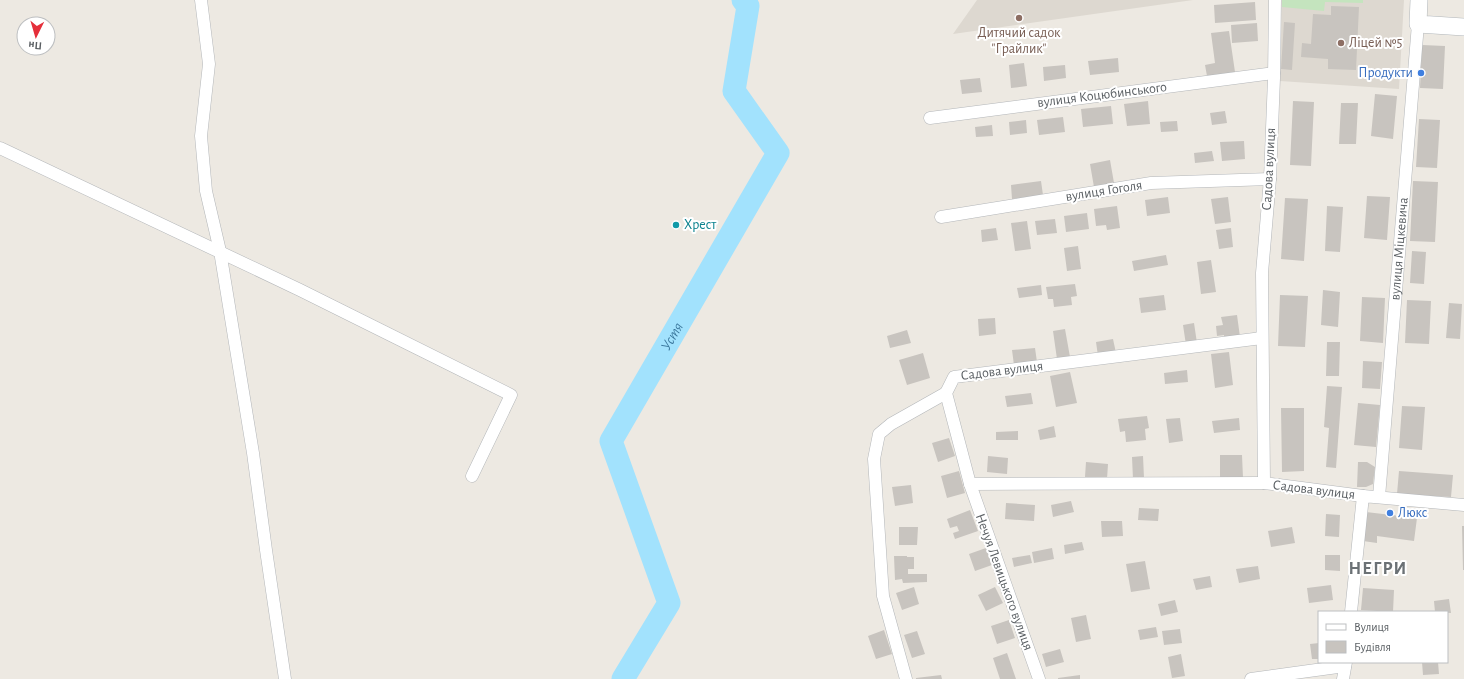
<svg xmlns="http://www.w3.org/2000/svg" width="1464" height="679" viewBox="0 0 1464 679" font-family="'Alegreya Sans',sans-serif">
	<style>
		.education { fill: #ddd8d0 }
		.green { fill: #c4e4be }
		.lines { fill: none; stroke-linecap: round; stroke-linejoin: round }
		.river { stroke: #a2e2fd; stroke-width: 23 }
		.building { fill: #c8c4bf }
		.street-casing { stroke: #b3b6b9; stroke-width: 13 }
		.secondary-casing { stroke: #b1b6ba; stroke-width: 18 }
		.street { stroke: #fff; stroke-width: 12 }
		.secondary { stroke: #fff; stroke-width: 17 }
		.education-dot { fill: #8d6e63; stroke: #fff; stroke-width: 1.5 }
		.shop-dot { fill: #3f7fe0; stroke: #fff; stroke-width: 1.5 }
		.culture-dot { fill: #0f9aa8; stroke: #fff; stroke-width: 1.5 }
		.labels { text-anchor: middle; dominant-baseline: central; stroke-width: 4; stroke-linejoin: round; paint-order: stroke }
		.education-label { font-size: 14px; fill: #785e54; stroke: #fff }
		.shop-label { font-size: 14px; fill: #366cbe; stroke: #fff; text-anchor: end }
		.street-label { font-size: 14px; fill: #5a5f63; stroke: #fff }
		.culture-label { font-size: 14px; fill: #0d838f; stroke: #fff; text-anchor: start }
		.water-label { font-size: 15px; font-style: italic; fill: #3b789d; stroke: #fff }
		.district-label { font-size: 18px; font-weight: bold; letter-spacing: 1px; fill: #6b7175; stroke: #fff }
	</style>
	<rect width="100%" height="100%" fill="#ede9e2"/>
	<path class="education" d="M977,0H1193L953,34Z
		M1282,0H1404L1399,89L1280,81Z"/>
	<path class="green" d="M1282,0H1363V3L1325,2L1324,11L1282,7Z"/>
	<g class="lines">
		<path class="river" id="s1" d="M623,679L669,603L611,441L778,153L734,91L748,6L743,0"/>
	</g>
	<path class="building" d="M1255,2L1256,20L1215,23L1214,5Z
		M1331,6L1359,7L1356,70L1328,69V59L1301,57L1302,43L1311,44L1313,14L1331,15Z
		M1284,22L1295,23L1292,70L1281,69Z
		M1257,23L1258,41L1232,43L1231,25Z
		M1229,31L1235,72L1207,76L1205,65L1215,63L1211,33Z
		M1422,45L1445,46L1443,89L1420,88Z
		M1118,58L1119,72L1090,75L1088,61Z
		M1024,63L1027,86L1011,88L1009,65Z
		M1065,65L1066,78L1044,81L1043,67Z
		M980,78L982,92L962,94L960,80Z
		M1375,94L1397,96L1393,139L1371,136Z
		M1148,101L1150,124L1127,126L1124,104Z
		M1293,101L1314,102L1311,166L1290,165Z
		M1341,103H1358L1356,144H1339Z
		M1111,106L1113,124L1083,127L1081,109Z
		M1225,111L1227,123L1212,125L1210,113Z
		M1063,117L1065,132L1039,135L1037,120Z
		M1419,119L1440,120L1437,168L1416,167Z
		M1026,120L1027,133L1010,135L1009,122Z
		M1177,121L1178,131L1161,132L1160,122Z
		M992,125L993,136L976,137L975,127Z
		M1244,141L1245,159L1222,161L1220,142Z
		M1212,151L1214,161L1195,163L1194,153Z
		M1110,160L1114,183L1094,187L1090,164Z
		M1041,181L1043,195L1012,199L1011,185Z
		M1413,181L1438,182L1435,242L1410,241Z
		M1367,196L1390,197L1387,240L1364,238Z
		M1168,197L1170,213L1147,216L1145,200Z
		M1228,197L1231,222L1215,224L1211,199Z
		M1285,198L1308,199L1304,261L1281,259Z
		M1117,206L1120,228L1107,230L1106,225L1096,226L1094,209Z
		M1327,206L1343,207L1340,252L1325,251Z
		M1087,213L1089,229L1066,232L1064,216Z
		M1055,219L1057,233L1037,235L1035,221Z
		M1027,221L1031,249L1015,251L1011,223Z
		M996,228L998,240L982,242L981,230Z
		M1231,228L1233,247L1219,249L1216,230Z
		M1078,246L1081,269L1067,271L1064,248Z
		M1412,251L1426,252L1424,284L1410,283Z
		M1166,255L1168,265L1134,271L1132,261Z
		M1211,260L1216,292L1201,294L1197,262Z
		M1075,284L1077,296L1071,297L1072,305L1054,307L1053,299H1048L1046,287Z
		M1041,285L1042,295L1019,298L1017,288Z
		M1323,290L1340,292L1338,327L1321,325Z
		M1164,295L1166,310L1141,313L1139,298Z
		M1280,295L1308,296L1305,347L1278,346Z
		M1362,297L1385,298L1383,343L1360,341Z
		M1407,300L1431,301L1429,344L1405,343Z
		M1449,303L1462,304L1460,339L1446,338Z
		M1237,315L1240,337L1224,339V335L1217,336L1216,326L1223,325L1221,317Z
		M995,318L996,334L979,336L978,319Z
		M1194,323L1197,343L1186,345L1183,325Z
		M1065,329L1070,357L1057,359L1053,331Z
		M907,330L911,343L890,348L887,336Z
		M1113,339L1116,353L1098,356L1096,342Z
		M1327,342H1340L1339,376H1326Z
		M1035,348L1037,362L1014,365L1012,350Z
		M1229,352L1233,385L1215,388L1211,354Z
		M923,353L930,378L907,385L899,360Z
		M1363,361L1382,362L1380,389L1362,388Z
		M1187,370L1188,382L1165,384L1164,373Z
		M1070,372L1077,403L1056,407L1050,376Z
		M1327,386L1342,387L1336,468L1326,467L1329,428L1324,427Z
		M1031,393L1033,404L1007,407L1005,396Z
		M1358,403L1380,405L1376,447L1354,445Z
		M1402,406L1425,407L1422,450L1399,448Z
		M1281,408H1304V471L1282,472Z
		M1147,416L1149,428L1145,429L1146,440L1126,442L1125,431L1120,432L1118,419Z
		M1180,418L1183,441L1169,443L1166,419Z
		M1239,418L1240,430L1214,433L1212,421Z
		M1054,426L1056,437L1040,440L1038,430Z
		M1018,431V440H996V432Z
		M949,438L955,456L938,462L932,443Z
		M1220,455H1242L1243,478H1220Z
		M988,456L1008,458L1007,474L987,472Z
		M1143,456L1144,478L1133,479L1132,457Z
		M1086,462L1108,464L1107,479L1085,477Z
		M1358,462H1367L1375,467L1373,484L1366,487H1357Z
		M959,471L965,493L947,498L941,476Z
		M1399,471L1453,475L1451,497L1397,494Z
		M911,485L913,503L895,506L892,487Z
		M1071,501L1074,512L1053,517L1051,505Z
		M1006,503L1035,505L1034,521L1005,519Z
		M1139,508L1159,509L1158,521L1138,520Z
		M970,510L978,531L955,539L953,533L959,531L957,526L950,528L947,519Z
		M1366,512L1417,518L1414,541L1377,536V543L1363,541Z
		M1326,514L1340,515L1339,537L1325,536Z
		M1101,521H1122L1123,536L1102,537Z
		M1462,526H1464V570H1463Z
		M899,527H918L917,545H899Z
		M1292,527L1295,543L1271,547L1268,531Z
		M1082,542L1084,550L1065,554L1064,545Z
		M986,548L992,565L975,571L969,554Z
		M1052,548L1054,559L1034,563L1032,552Z
		M1030,555L1032,563L1014,567L1012,558Z
		M1325,555H1340V571L1325,570Z
		M894,556H907V557H914V569H908V574H927V582L903,583L902,579L895,580Z
		M1145,561L1150,589L1131,592L1126,564Z
		M1258,566L1260,579L1239,583L1236,569Z
		M1210,576L1212,587L1196,590L1193,579Z
		M1331,585L1333,600L1309,603L1307,588Z
		M914,587L919,604L902,610L896,593Z
		M995,587L1003,603L986,611L978,595Z
		M1363,588L1394,590L1393,612L1361,610Z
		M1449,599L1451,613L1435,612L1434,601Z
		M1175,600L1178,612L1161,616L1158,604Z
		M1086,615L1091,639L1076,642L1071,618Z
		M1009,620L1015,638L997,644L991,626Z
		M1156,627L1158,637L1140,640L1138,630Z
		M1180,629L1182,643L1164,645L1162,631Z
		M884,630L892,654L876,659L868,636Z
		M917,631L925,654L912,658L904,635Z
		M1319,643V659H1312L1310,644Z
		M1060,649L1064,662L1046,667L1042,654Z
		M1007,653L1016,679H1000L993,658Z
		M1181,654L1185,676L1172,678L1168,657Z
		M1422,662H1438L1439,674L1423,675Z
		M941,675L942,679H916V678Z
		M1080,675V679H1058V678Z"/>
	<g class="lines">
		<g class="street-casing">
			<g id="street">
				<path d="M201,0L209,64L201,136L206,191L220,251L253,453L266,550L285,679"/>
				<path d="M1275,0L1274,78L1270,179L1262,273L1264,483L1363,496"/>
				<path d="M930,118L1274,73"/>
				<path d="M0,148L300,290L511,395L472,476"/>
				<path d="M941,217L1151,183L1270,179"/>
				<path d="M1262,338L954,377L946,393L970,484L1264,483"/>
				<path d="M970,484L1039,679"/>
				<path id="s2" d="M1379,497L1418,24"/>
				<path d="M1351,612L1363,496L1464,505"/>
				<path d="M906,679L883,596L874,459L879,434L891,424L946,393"/>
				<path d="M1251,679L1345,666"/>
				<path d="M1343,679L1346,662"/>
			</g>
		</g>
		<g class="secondary-casing">
			<path id="secondary" d="M1419,0L1418,24L1464,27"/>
		</g>
		<use href="#street" class="street"/>
		<use href="#secondary" class="secondary"/>
	</g>
	<g class="education-dot">
		<circle cx="1019" cy="18" r="4"/>
		<circle cx="1341" cy="43" r="4"/>
	</g>
	<g class="shop-dot">
		<circle cx="1421" cy="73" r="4"/>
		<circle cx="1390" cy="513" r="4"/>
	</g>
	<circle class="culture-dot" cx="676" cy="225" r="4"/>
	<g class="labels">
		<g class="education-label">
			<text x="1019" y="33">Дитячий садок<tspan x="1019" dy="16">"Грайлик"</tspan></text>
			<text x="1349" y="43" text-anchor="start">Ліцей №5</text>
		</g>
		<g class="shop-label">
			<text x="1413" y="73">Продукти</text>
			<text x="1398" y="513" text-anchor="start">Люкс</text>
		</g>
		<g class="street-label">
			<text transform="translate(1102 95) rotate(-7)">вулиця Коцюбинського</text>
			<text transform="translate(1269 169) rotate(-87)">Садова вулиця</text>
			<text transform="translate(1104 191) rotate(-9)">вулиця Гоголя</text>
			<text stroke="none"><textPath href="#s2" startOffset="249">вулиця Міцкевича</textPath></text>
			<text transform="translate(1002 371) rotate(-7)">Садова вулиця</text>
			<text transform="translate(1314 490) rotate(7)">Садова вулиця</text>
			<text transform="translate(1004 582) rotate(70)">Нечуя Левицького вулиця</text>
		</g>
		<g class="culture-label">
			<text x="684" y="225">Хрест</text>
		</g>
		<g class="water-label">
			<text stroke="none"><textPath href="#s1" startOffset="382">Устя</textPath></text>
		</g>
		<g class="district-label">
			<text x="1378" y="569">НЕГРИ</text>
		</g>
	</g>
	<rect x="1318" y="611" width="130" height="52" fill="#ffffff" stroke="#bdbfc1"/>
	<rect x="1326" y="624" width="20" height="6" fill="#ffffff" stroke="#bdbfc1"/>
	<text x="1354" y="631" font-size="12" fill="#5a5f63">Вулиця</text>
	<rect x="1326" y="641" width="20" height="12" fill="#c8c4bf" stroke="#bdbfc1"/>
	<text x="1354" y="651" font-size="12" fill="#5a5f63">Будівля</text>
	<g transform="translate(36 36) rotate(185)"><circle r="19" fill="#ffffff" stroke="#bdbfc1"/>
	<path d="M0-3L7 15L0 10L-7 15Z" fill="#e52f3a"/>
	<text y="-6" font-size="11" font-weight="bold" text-anchor="middle" fill="#5a5f63">Пн</text>
	</g>
</svg>
